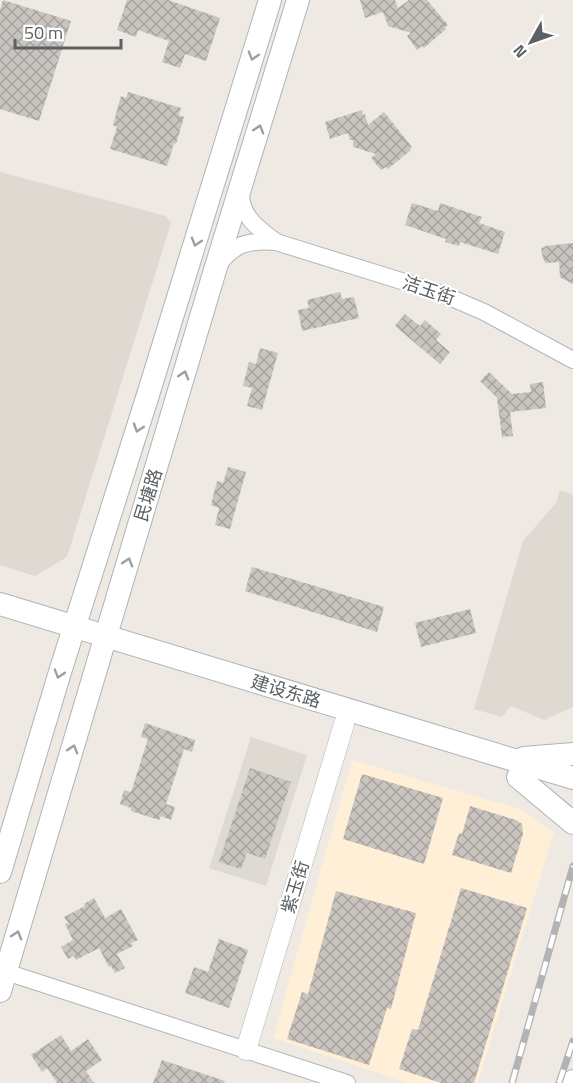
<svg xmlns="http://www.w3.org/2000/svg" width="573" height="1083" viewBox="0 0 573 1083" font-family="'Titillium Web','Noto Sans SC',sans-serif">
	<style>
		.commercial { fill: #ffefd6 }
		.education { fill: #ded9d1 }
		.building { fill: url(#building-cross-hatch) }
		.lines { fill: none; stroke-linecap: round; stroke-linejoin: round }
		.minor-casing { stroke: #b0b5b8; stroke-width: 18 }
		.tertiary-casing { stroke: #b0b5b8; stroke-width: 21 }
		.secondary-casing { stroke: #afb4b8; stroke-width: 24 }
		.minor { stroke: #fff; stroke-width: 16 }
		.tertiary { stroke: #fff; stroke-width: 20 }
		.secondary { stroke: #fff; stroke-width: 22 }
		.rail-casing { stroke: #b2b3b4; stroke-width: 7 }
		.rail { stroke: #fff; stroke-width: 4.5; stroke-dasharray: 14; stroke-linecap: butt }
		.oneway { stroke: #9ca0a2 }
		.labels { text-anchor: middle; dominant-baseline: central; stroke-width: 4.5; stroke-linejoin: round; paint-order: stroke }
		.street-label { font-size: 18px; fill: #5a6064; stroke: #fff }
	</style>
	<defs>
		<pattern id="building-cross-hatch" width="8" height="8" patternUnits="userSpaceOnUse" patternTransform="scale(1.5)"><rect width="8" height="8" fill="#c9c4bf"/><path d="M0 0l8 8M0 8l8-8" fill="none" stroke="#a6a39f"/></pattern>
	</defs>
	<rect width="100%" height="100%" fill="#eee9e2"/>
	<path class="commercial" d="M352,760L520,809L554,832L478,1083H407L273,1038Z"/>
	<path class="education" d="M0,172L166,216L171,223L67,557L35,576L0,565Z
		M560,490L573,495V707L544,720L511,706L502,717L474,709L523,541L556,503Z
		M251,737L307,755L266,886L209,868Z"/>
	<path class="building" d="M3,0L71,21L39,121L0,109V10Z
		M127,0H168L220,18L206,61L185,54L180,68L162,62L169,41L138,30L136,37L117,30Z
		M360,0H395L398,8L409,0H427L448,25L445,27L446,29L424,48L422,46L417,50L407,36L411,33L388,26L383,12L365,18Z
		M128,92L181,108L179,115L184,117L176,144L174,143L167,166L110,149L117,127L113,125L121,96L126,98Z
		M362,110L363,115L365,114L368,125L384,112L412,147L410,148L411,150L388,169L386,167L381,170L371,158L376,154L353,147V140H350L348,133L330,139L325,122Z
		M412,203L438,211L440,203L482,217L479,223L505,232L498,254L460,242L459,246L445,242L446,239L405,225Z
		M573,243V284L560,277L559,262L545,263L544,259H543L541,248L545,247V246Z
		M340,292L342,299L354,297L359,318L302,331L298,310L309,308L307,300Z
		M405,314L420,326L425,320L441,334L436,340L450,352L440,364L395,326Z
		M260,348L278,353L262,410L247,406L252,388L243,386L249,362L256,364Z
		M489,372L512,394L531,392L530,384L543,382L546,408L510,412L513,436L502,437L497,398L480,381Z
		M228,467L246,472L230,529L215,525L219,508L211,505L217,481L223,483Z
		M252,567L384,607L377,632L245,591Z
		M470,609L476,633L421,647L415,623Z
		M145,723L195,740L192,752L184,749L166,804L175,807L171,820L161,816L159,820L131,811V808L120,804L124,790L131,792L148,739L141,737Z
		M250,768L291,782L265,859L247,853L241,869L219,862Z
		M362,774L443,798L424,864L343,839Z
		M470,806L516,820L522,824L523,834L511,873L452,855L459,833L462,834Z
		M461,888L527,908L474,1083H441L399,1069L412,1029L418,1030Z
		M336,891L416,913L391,1009L387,1008L369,1065L287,1039L302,992L308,994Z
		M94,898L105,918L121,909L138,940L131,943L133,946L117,954L125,968L115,973L111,966L109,967L99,948L76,960L74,956L68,959L61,947L73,940L65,924L68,923L64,917L85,906L84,904Z
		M219,939L248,950L229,1008L185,993L194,967L208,972Z
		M61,1035L71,1051L88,1039L102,1060L86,1071L94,1083H57L47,1068L42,1072L31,1055Z
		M162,1060L225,1081L224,1083H153Z"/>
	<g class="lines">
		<g class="minor-casing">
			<path id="minor" d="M241,191C240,215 257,228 275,241
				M217,267C234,243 248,240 276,242L440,293L484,312L573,360
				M6,972L347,1083"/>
		</g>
		<g class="tertiary-casing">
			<path id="tertiary" d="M246,1050L344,724"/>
		</g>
		<g class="secondary-casing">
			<path id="secondary" d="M0,604L573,778
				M524,758L573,754
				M518,777L573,823
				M0,872L60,672L147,398L270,0
				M0,991L215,270L298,0
				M572,1083L573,1081"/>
		</g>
		<use href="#minor" class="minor"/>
		<use href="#tertiary" class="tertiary"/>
		<use href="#secondary" class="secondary"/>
		<g class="rail-casing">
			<path id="rail" d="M512,1083L573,866
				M559,1083L573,1041"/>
		</g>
		<use href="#rail" class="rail"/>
	</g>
	<defs><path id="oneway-chevron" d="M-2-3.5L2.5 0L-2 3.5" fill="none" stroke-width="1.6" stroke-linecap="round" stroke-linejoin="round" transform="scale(1.5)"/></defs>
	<g class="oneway">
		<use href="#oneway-chevron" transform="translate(253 56) rotate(107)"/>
		<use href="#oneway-chevron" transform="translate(259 129) rotate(-73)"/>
		<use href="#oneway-chevron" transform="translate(196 242) rotate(107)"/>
		<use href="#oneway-chevron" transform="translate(184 375) rotate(-73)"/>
		<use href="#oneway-chevron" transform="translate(138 428) rotate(108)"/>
		<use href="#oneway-chevron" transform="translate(128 562) rotate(-73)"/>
		<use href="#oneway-chevron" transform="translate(59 674) rotate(107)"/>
		<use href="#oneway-chevron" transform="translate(73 749) rotate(-73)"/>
		<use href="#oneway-chevron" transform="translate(17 935) rotate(-73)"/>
	</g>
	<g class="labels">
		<g class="street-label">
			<text transform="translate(429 290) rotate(19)">洁玉街</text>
			<text transform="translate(148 495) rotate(-73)">民塘路</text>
			<text transform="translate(286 691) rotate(17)">建设东路</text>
			<text transform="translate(295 887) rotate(-73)">紫玉街</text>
		</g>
	</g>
	<g transform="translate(531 42) rotate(230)" stroke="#ffffff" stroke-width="4.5" paint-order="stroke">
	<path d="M0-4.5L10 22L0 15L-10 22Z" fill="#5a6064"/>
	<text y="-9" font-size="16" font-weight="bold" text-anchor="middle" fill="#5a6064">N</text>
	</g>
	<path d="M15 39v9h106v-9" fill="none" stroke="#5a6064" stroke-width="3"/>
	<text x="24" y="39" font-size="18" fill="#5a6064" stroke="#ffffff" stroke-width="4.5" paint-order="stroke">50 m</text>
</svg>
